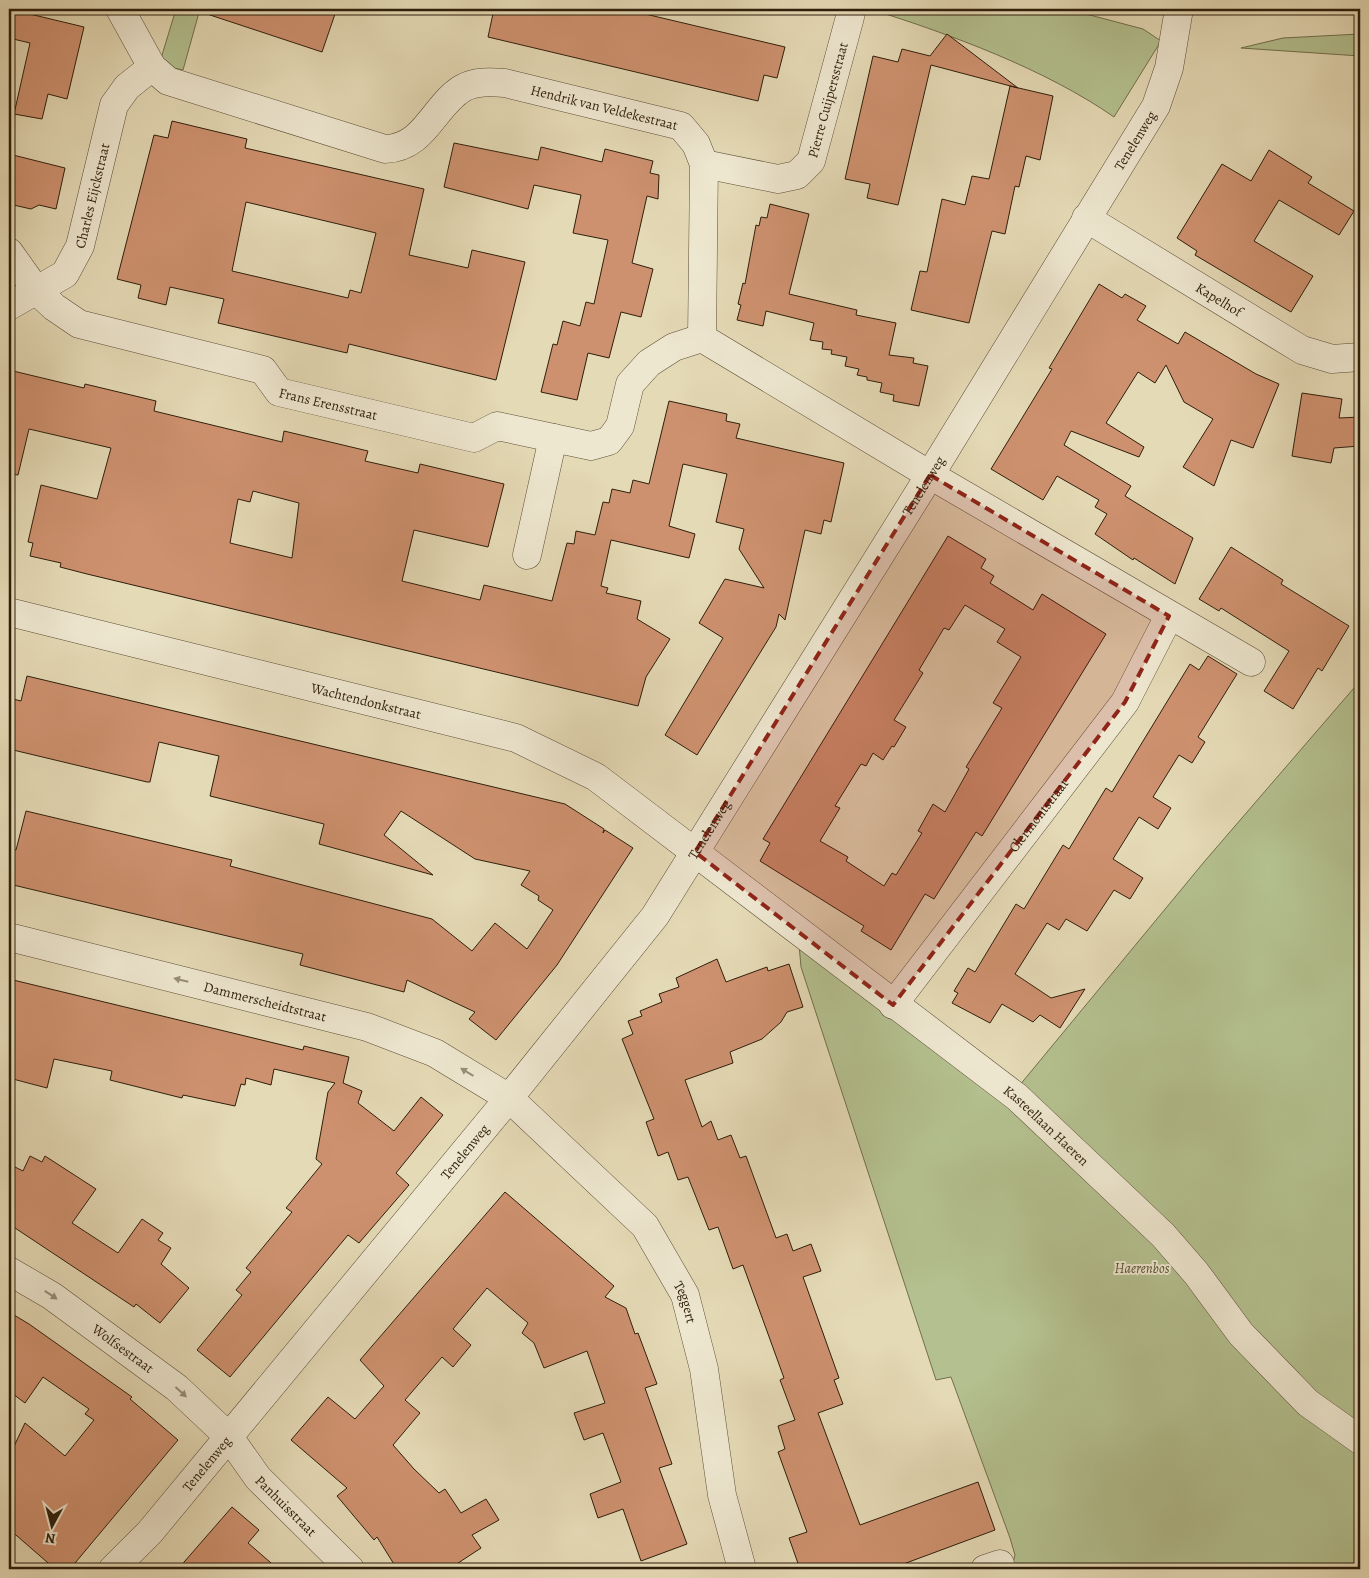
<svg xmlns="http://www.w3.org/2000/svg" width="1369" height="1578" viewBox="0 0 1369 1578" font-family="Alegreya,serif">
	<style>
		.green { fill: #b4c08f; stroke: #716f4d }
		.building { fill: #ce916f; stroke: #2e1e0b; fill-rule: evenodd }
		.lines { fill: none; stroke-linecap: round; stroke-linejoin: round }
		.street-casing { stroke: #5c4d36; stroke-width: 29 }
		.street { stroke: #eee7d0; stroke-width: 28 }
		.oneway { fill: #988d77 }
		.marked { fill: #8f2418; fill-opacity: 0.2; stroke: #8f2418; stroke-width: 4; stroke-dasharray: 10 6; stroke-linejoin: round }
		.labels { text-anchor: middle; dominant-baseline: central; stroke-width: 4; stroke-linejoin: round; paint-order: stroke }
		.street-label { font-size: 14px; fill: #2e1e0b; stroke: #eee7d0 }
		.park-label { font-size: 14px; font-style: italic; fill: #564f33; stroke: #eee7d0 }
	</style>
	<rect width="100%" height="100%" fill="#e5dab6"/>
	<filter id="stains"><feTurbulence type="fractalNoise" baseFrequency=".004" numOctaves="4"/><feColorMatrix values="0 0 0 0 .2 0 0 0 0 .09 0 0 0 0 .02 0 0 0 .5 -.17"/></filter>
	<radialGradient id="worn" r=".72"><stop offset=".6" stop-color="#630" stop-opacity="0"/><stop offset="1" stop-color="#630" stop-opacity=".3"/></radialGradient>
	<path class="green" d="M176,9H200L183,70L159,65Z
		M870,9H1067L1143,29L1161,41L1114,117C1045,69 950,34 870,9Z
		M1360,34V56L1241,48L1283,38Z
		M1360,681V1569H1016L1013,1563L1015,1555L1010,1538L951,1377L936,1380L801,967L797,922L1019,1086L1204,862Z"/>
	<path class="building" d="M9,9L84,27L67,99L48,94L42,119L14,114L30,43L9,38Z
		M205,9H319L335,14L322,52L204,13Z
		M494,9H624L785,47L777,78L764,75L758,101L488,37Z
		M947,34L1018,88L931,65L898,205L867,198L870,184L845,179L873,56L898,62L902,49L930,56Z
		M1010,86L1053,96L1040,160L1026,156L1019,187L1015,186L1005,234L992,231L969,323L911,310L920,271L927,272L942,199L965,205L972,176L989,179Z
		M172,121L247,139L245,148L424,189L409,255L468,268L472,250L525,262L496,380L349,344L347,353L218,323L224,299L170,287L166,305L138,298L141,285L117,279L154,135L168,138ZM246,202L376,233L361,293L350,290L348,298L232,271Z
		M454,143L538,160L541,147L602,162L605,149L653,161L650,173L659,175L658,199L647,196L632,263L653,269L641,317L621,312L609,358L588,353L577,400L541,392L553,344L557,345L563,321L580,326L586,302L594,304L608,240L573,233L581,195L534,185L528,209L444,187Z
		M1269,150L1312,177L1308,183L1354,211L1339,235L1279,200L1254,241L1313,276L1291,312L1195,255L1197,251L1177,238L1222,164L1251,181Z
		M13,155L65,168L56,209L39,205L31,209L9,204V173Z
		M770,204L809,214L789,294L857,310L856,315L896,323L889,355L914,358L913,363L928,366L919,406L893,401L894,395L880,392L882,383L867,380V377L857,375L859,369L845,366L847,357L831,354L832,350L822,349L823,342L810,340L814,323L766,311L763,326L737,320L741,305L738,304L743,283L745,284L756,225L759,226L761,217L767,218Z
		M1099,284L1122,298L1125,294L1146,306L1137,320L1178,344L1185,332L1256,374L1279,384L1253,448L1231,440L1214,486L1183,467L1213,419L1184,402L1166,365L1155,383L1138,372L1106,423L1144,447L1139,457L1071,431L1064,445L1131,486L1125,496L1193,538L1175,584L1134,558L1133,560L1095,534L1107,514L1095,507L1099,500L1057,476L1043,500L991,469L1052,369L1049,368Z
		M9,370L84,388L85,384L156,401L154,411L282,442L284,431L368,451L365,461L418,473L420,464L504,484L488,547L414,530L402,581L480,600L484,585L552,601L567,543L574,544L576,531L595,535L603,502L609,503L612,489L630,493L633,480L649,484L669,401L727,414L726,421L740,424L736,438L844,463L831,522L824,520L821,534L805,530L785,620L779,614L776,627L697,755L665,735L723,638L699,623L725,579L764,588L739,549L744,529L716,522L727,474L683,464L669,526L695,534L689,558L611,540L601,586L608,588L606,593L641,601L637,619L670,639L646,677L638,706L87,574L60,567L61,563L30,556L33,543L28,542L41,485L97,499L111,448L29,429L18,475L9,474ZM253,491L299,503L292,558L230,543L238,499L250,502Z
		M1302,393L1342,399L1339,418L1360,417V446L1334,448L1331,463L1292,456Z
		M948,536L986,559L981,568L994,576L990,583L1033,610L1042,594L1106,634L982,836L976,832L934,899L925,894L891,950L861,931L864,926L760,861L770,843L763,839ZM965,605L1005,629L997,642L1021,657L993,703L1002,708L966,767L969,769L945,812L933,804L918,831L922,833L896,875L892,873L884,886L846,861L848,857L820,841L840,808L835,806L861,764L866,766L873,753L883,760L892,746L894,747L906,727L894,720L923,673L919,670L944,628L949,630Z
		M1231,547L1283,580L1281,584L1349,626L1322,671L1318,668L1293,709L1264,691L1289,651L1221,608L1219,611L1199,599Z
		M1208,656L1237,674L1198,737L1205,742L1192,763L1179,755L1153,797L1171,808L1158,829L1139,817L1113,859L1143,878L1130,899L1114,890L1087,931L1066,919L1059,930L1047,923L1015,974L1051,998L1085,989L1060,1028L1040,1015L1033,1022L1002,1004L990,1023L952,1003L958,993L954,991L968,968L975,972L1016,904L1024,909L1063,845L1069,849L1106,788L1112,792L1190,664L1199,670Z
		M27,676L565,804L604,829L603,833L605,830L633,848L557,965L496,1040L469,1019L475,1012L407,980L404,992L300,965L303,954L9,884V848L16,850L26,811L232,860L230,866L432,919L472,951L495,923L527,949L553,910L538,900L539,896L521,885L530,871L475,859L401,811L384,835L433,875L319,844L324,824L210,796L219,756L159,742L150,782H147L9,749V698L21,701Z
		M717,959L726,982L767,967L768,971L789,964L803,1007L787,1012L781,1022L762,1039L730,1052L733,1063L685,1080L702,1127L711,1121L718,1140L731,1135L740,1158L746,1156L776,1238L787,1234L793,1251L811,1244L821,1271L803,1277L839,1378L834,1380L843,1404L818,1413L860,1525L978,1482L995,1530L890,1569H800L789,1538L807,1532L778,1452L785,1449L778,1426L795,1420L780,1380L784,1378L743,1265L733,1269L718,1227L709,1230L688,1177L678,1180L668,1152L658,1156L646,1122L654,1119L622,1039L633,1034L628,1021L642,1016L640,1011L662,1002L659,994L679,987L676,978Z
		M9,979L303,1050L304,1046L349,1057L343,1083L362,1091L358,1103L394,1131L421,1097L443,1115L396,1173L409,1185L359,1243L348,1235L230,1377L197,1350L242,1295L236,1290L251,1272L246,1268L292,1212L286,1208L322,1164L316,1159L328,1092L335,1083L274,1069L271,1085L246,1078L245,1085L241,1084L235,1106L183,1095L182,1098L110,1080L112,1071L54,1059L47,1088L9,1078Z
		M30,1156L42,1162L45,1156L96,1189L72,1223L118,1253L142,1219L163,1233L158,1240L171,1248L161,1264L189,1288L160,1323L136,1304L134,1307L9,1224V1164L23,1171Z
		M505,1192L614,1286L605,1297L626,1308L635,1334L638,1333L657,1384L645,1388L672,1464L659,1468L687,1544L641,1561L623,1509L598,1518L590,1494L621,1482L603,1433L584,1440L574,1413L605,1403L587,1351L544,1368L534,1343L522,1333L528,1323L487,1288L453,1329L471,1345L453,1367L442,1357L405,1400L420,1413L393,1445L414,1469L439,1493L445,1489L461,1513L486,1499L499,1520L472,1535L481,1548L449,1569H397L377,1537L374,1540L337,1496L347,1488L291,1440L328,1397L355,1419L384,1386L360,1360Z
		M9,1312L29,1324L132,1397L130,1399L178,1440L70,1569H55L9,1529V1457L25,1423L65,1456L94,1420L85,1414L89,1409L43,1377L25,1403L9,1391Z
		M232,1507L259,1530L248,1543L278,1569H178Z"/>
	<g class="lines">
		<g class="street-casing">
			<g id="street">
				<path id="s1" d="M120,9L152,67L168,81L385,149C425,148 433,106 463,88C476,81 491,82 505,83L681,126L696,144L704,164L702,338L930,475L1251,662"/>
				<path id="s2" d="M704,164L778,179L797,175L811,161L850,17"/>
				<path id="s3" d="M1086,218L1302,350L1332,359L1360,357"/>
				<path id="s4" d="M9,252L36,290L54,307L79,324L263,370L279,392L474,438L497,426L591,446L609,441L620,426L630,384L649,363L674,347L702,338"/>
				<path id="s5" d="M9,306L65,274L80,246L114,105L127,87L152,67"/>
				<path d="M527,555L553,438"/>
				<path id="s6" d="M9,612L516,738L596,777L1017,1097L1163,1235L1196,1273L1241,1334L1308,1403L1360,1440"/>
				<path id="s7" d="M9,937L367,1027L435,1053L509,1098L645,1226L685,1295L704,1369L722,1495L742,1569"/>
				<path id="s8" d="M893,1005L1125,702L1169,616"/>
				<path id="s9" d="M9,1271L52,1296L177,1388L229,1437L258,1478L350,1569"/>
				<path id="s10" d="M113,1569L150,1532L509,1098L655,916L930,475L1156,106L1169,68L1179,9"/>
				<path d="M985,1569L1000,1564"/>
			</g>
		</g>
		<use href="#street" class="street"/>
	</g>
	<defs><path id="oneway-solid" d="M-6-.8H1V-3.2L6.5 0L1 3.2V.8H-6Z" transform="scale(1.25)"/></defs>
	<g class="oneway">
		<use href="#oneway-solid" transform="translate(181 980) rotate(-166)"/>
		<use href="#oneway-solid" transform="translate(467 1072) rotate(-149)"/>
		<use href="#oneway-solid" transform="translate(51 1295) rotate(33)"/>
		<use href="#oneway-solid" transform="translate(181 1392) rotate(42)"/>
	</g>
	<path class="marked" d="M930,475L1169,616L1125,702L893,1005L695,852Z"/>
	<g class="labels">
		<g class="street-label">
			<text stroke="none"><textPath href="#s2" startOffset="178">Pierre Cuijpersstraat</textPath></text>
			<text stroke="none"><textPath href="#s1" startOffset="562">Hendrik van Veldekestraat</textPath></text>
			<text stroke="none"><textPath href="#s10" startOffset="1761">Tenelenweg</textPath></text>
			<text stroke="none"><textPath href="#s5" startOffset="148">Charles Eijckstraat</textPath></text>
			<text stroke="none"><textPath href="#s3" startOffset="156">Kapelhof</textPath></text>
			<text stroke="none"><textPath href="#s4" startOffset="369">Frans Erensstraat</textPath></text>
			<text stroke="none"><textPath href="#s10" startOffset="1356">Tenelenweg</textPath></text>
			<text stroke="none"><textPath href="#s6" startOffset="368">Wachtendonkstraat</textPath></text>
			<text stroke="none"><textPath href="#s8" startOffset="239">Clermontstraat</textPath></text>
			<text stroke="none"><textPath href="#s10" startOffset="951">Tenelenweg</textPath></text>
			<text stroke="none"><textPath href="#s7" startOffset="264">Dammerscheidtstraat</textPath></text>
			<text stroke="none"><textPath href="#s6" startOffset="1181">Kasteellaan Haeren</textPath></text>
			<text stroke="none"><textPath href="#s10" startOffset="546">Tenelenweg</textPath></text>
			<text stroke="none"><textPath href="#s7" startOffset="802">Teggert</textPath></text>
			<text stroke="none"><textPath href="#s9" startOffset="138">Wolfsestraat</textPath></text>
			<text stroke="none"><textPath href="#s10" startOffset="141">Tenelenweg</textPath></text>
			<text stroke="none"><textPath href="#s9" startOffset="366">Panhuisstraat</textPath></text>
		</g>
		<g class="park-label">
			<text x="1142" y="1268">Haerenbos</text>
		</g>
	</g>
	<rect width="1369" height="1578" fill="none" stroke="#e5dab6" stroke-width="30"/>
	<rect x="10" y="10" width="1349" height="1558" fill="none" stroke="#2e1e0b" stroke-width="2.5"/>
	<rect x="15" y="15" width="1339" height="1548" fill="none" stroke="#2e1e0b"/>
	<g transform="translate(52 1526) rotate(187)" stroke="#eee7d0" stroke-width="4" paint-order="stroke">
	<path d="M0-4L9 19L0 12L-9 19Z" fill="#2e1e0b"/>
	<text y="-8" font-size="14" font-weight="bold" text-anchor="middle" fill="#2e1e0b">N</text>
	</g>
	<rect width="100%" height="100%" filter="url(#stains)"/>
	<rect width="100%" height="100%" fill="url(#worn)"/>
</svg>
